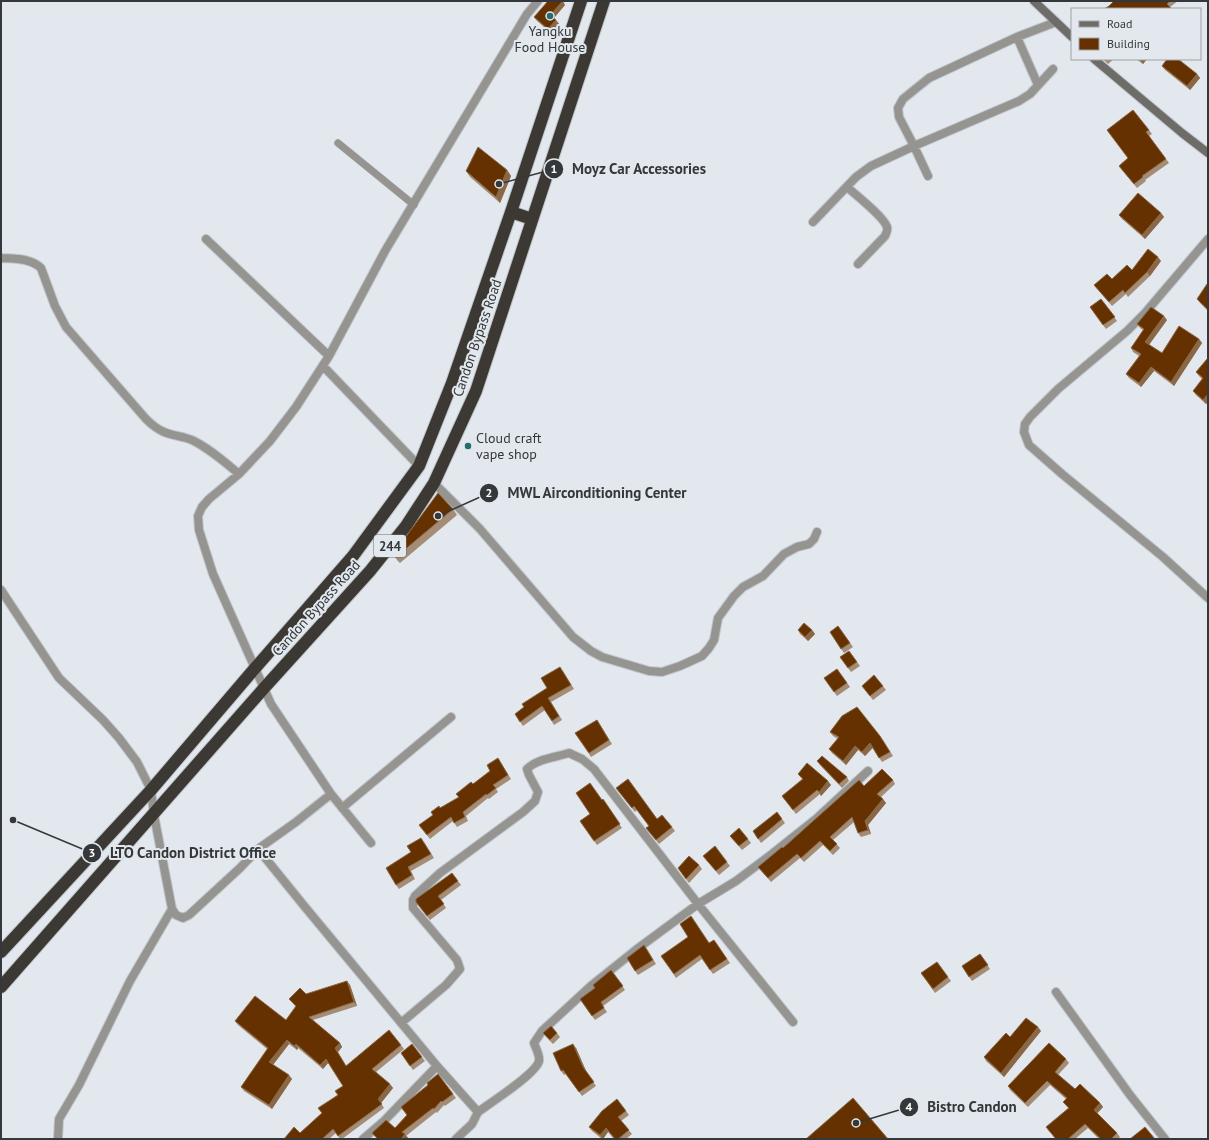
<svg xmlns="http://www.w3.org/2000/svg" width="1209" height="1140" viewBox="0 0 1209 1140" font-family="'PT Sans',sans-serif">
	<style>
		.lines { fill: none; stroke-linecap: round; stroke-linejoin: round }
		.lane-casing { stroke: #bfc5c9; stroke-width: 8 }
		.street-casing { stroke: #bfc5c9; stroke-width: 10 }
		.secondary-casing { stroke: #bfc5c9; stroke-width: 10 }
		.highway-casing { stroke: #bfc5c9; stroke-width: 14 }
		.lane { stroke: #959491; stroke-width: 7 }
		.street { stroke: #959491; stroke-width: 8 }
		.secondary { stroke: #6e6c68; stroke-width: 8 }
		.highway { stroke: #3c3934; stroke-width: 12 }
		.wall { fill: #a48c76 }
		.shaded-wall { fill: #8a6847 }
		.building { fill: #653100; stroke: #8a6847 }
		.poi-dot { fill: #226e6c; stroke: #e2e8ed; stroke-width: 1.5 }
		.labels { text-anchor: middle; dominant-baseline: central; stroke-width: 4; stroke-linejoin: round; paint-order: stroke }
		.shield { fill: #e2e8ed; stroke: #696d70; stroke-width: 1 }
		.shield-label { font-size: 13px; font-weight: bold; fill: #35383a }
		.poi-label { font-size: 14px; fill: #35383a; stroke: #e2e8ed }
		.street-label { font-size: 14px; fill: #35383a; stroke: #e2e8ed }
		.leader { fill: none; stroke: #35383a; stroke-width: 1.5 }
		.callout-dot { fill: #35383a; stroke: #e2e8ed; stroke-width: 1.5 }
		.mark-label { font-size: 12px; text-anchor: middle; font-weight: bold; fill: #fff }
		.callout-label { font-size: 15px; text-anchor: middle; font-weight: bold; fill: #35383a; stroke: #e2e8ed; stroke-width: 4; stroke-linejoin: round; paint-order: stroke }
	</style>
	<rect width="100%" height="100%" fill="#e2e8ed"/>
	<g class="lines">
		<g class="lane-casing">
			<path id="lane" d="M338,143L414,205"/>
		</g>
		<g class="street-casing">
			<path id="street" d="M1017,37L1038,85
				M1053,69L1030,94L1019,101L914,146L899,117L898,108L903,99L929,78L1017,37L1056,22
				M847,187C856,195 884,217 887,227C888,231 886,233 885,236L858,264
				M813,222L856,177L871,166L914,146L928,176
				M206,239L329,356
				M1208,239L1145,313L1127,331L1058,389L1030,417L1025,424L1024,432L1029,445L1062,474L1163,557L1208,598
				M1,258C15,259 30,258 41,268L55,306L66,327L146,419C151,424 157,429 164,432C173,436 184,436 194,441C211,450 225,462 239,474
				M323,366L419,466
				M434,483L480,529L573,637L591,651L602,657L649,671L662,672L680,666L702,656L709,648L714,640L718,618L734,596L743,587L763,576L784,554L797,547L809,544L814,539L817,532
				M1,590L59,678L103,720L119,738L137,762L151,790L154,815L172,909L176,915L183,918L189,915L240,868L258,849L296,822L331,794L271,704L213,574L199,530L198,516L202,507L209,499L239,474L270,441L296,407L329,356L385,251L527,14L538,1
				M331,794L371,843
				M342,808L451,717
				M258,849L305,907L437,1066L478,1112C490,1103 536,1074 539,1061C540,1055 536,1049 534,1043L542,1031L592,985L637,949L698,904L736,881L772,854L816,819L868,771
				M1056,992L1130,1095L1165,1139
				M401,1023L446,985L460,969L457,960L413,908V900L415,896L440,873L523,812L535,801L538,792L529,775L527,769C537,759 556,757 569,753L582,759L594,769L698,904L793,1022
				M58,1139L59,1119L79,1085L130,981L172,909
				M363,1139L384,1121L437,1066
				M456,1139L472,1124L478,1112"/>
		</g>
		<g class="secondary-casing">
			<path id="secondary" d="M1034,1L1072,37
				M1094,59L1182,133L1208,153"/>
		</g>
		<g class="highway-casing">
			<path id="highway" d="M511,212L532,219
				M1,952L151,790L256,667L353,556L419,466L452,383L511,212L581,1
				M1,987L265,687L370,571L406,526L434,483L476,391L604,1"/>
		</g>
		<use href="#lane" class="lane"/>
		<use href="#street" class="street"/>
		<use href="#secondary" class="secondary"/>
		<use href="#highway" class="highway"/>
	</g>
	<path class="wall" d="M1114,1H1178L1170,7L1172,9H1104L1109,6Z
		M565,5L554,18L559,24L551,33L537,21L534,17Z
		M1103,59H1114L1108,64Z
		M1136,59H1147L1143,64Z
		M1162,66L1197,74L1200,78L1190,90L1165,70Z
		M1107,130H1149L1152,134L1149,136L1169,163L1145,180L1146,181L1137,188L1119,166L1128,158Z
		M507,170L511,176L500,203L470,177L466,171Z
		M1161,213L1164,217L1145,239L1122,219L1119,215Z
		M1161,261L1150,276L1128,297L1126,294L1112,306L1094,285L1112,279L1132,270Z
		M1208,285V311L1200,303L1197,299Z
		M1101,299L1117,321L1106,329L1090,307Z
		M1167,320L1149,345L1162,353L1199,339L1202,343L1174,386L1154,371L1141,387L1129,378L1126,374L1139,356L1133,352L1131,348L1143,330L1140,328L1137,324Z
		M1208,359V402L1206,404L1196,395L1193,391L1202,379L1199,376L1196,372Z
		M453,509L457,515L400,563L397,560L393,554Z
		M838,626L853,647L844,653L830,632Z
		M798,630H812L815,634L808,641L800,634Z
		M849,651L860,666L851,672L840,657Z
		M837,669L850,687L837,696L824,678Z
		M563,671L574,689L551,702L562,720L554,725L545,710L523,726L515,714L524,707L547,688Z
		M862,686H883L886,690L873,700Z
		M597,720L612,744L591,757L575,733Z
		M830,732L883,740L893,756L882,762L873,748L865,756L858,750L846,765L832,753L829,749L838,739L833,736Z
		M498,758L511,779L496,789L498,792L489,799L488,798L466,816L468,821L457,827L453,821L430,839L419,825L433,815L440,808L459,798L456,794L473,784L490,771Z
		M817,761L847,777L849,781L842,788L820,765Z
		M798,774L831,785L821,796L820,794L796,814L782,796L802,779Z
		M893,780L895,784L881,797L886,803L868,825L871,834L861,837L858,833L854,822L833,840L840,848L833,855L823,845L804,862L800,858L771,882L758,867L783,848L864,786Z
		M619,792L657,819L672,827L675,831L659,844L646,828L649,826L637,810L635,812Z
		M603,799L622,828L597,845L580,821L590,814Z
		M782,819L785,823L761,843L753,831Z
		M730,836L748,839L751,843L742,850Z
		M424,842L434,858L411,871L415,879L399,889L396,885L411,852Z
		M703,856L727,862L730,866L719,875Z
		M699,865L702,869L689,883L678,868Z
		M452,873L461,885L441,900L446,908L430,920L416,902Z
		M714,940L730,963L713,974L702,959L676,978L661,956L709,943Z
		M647,949L656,964L638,975L635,971Z
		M980,954L990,969L972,981L962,966Z
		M937,962L951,981L935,993L921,973Z
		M611,970L625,990L603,1006L607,1012L595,1020L580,999L595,988Z
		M350,985L357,1006L313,1020L340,1043L342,1047L338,1052L346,1066L401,1045L404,1049L376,1072L393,1088L381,1103L384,1108L342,1139H340L336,1133L329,1139H284L300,1133L322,1113L338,1095L343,1086L328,1063L323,1069L298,1048L297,1050L289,1044L273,1065L292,1079L272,1109L244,1091L241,1087L267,1049L238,1025L235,1021L286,1020L296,1007L289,999L306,994Z
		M1041,1031L1004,1077L986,1061L984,1057L1010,1037Z
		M543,1033H557L560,1037L553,1044L546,1037Z
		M412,1044L425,1061L413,1070L401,1053Z
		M576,1048L586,1071L596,1086L582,1096L566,1074L564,1075L561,1071Z
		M1066,1059L1069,1063L1058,1075L1075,1089L1100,1103L1103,1107L1097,1114L1117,1133L1120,1137L1118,1139H1099L1088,1128L1075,1139H1056L1046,1127L1068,1108L1063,1102L1066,1099L1050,1085L1028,1107L1010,1090L1008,1086Z
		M453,1094L456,1098L445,1106L444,1105L437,1113L436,1112L406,1136L408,1138L407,1139H377L372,1133L395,1128Z
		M626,1111L629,1115L621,1121L632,1134L626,1139H614L608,1132L603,1139H602L592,1131L589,1127Z"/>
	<path class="shaded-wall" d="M563,1L565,5L553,19L550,15Z
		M556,20L559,24L551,33L548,29Z
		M1141,59H1147L1143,64L1140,60Z
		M1197,74L1200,78L1190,90L1187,86Z
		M507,170L511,176L500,203L496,197Z
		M1161,213L1164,217L1145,239L1142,235Z
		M1158,257L1161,261L1150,276L1147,272Z
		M1164,316L1167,320L1148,346L1145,342Z
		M1199,339L1202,343L1174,386L1171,382Z
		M1151,367L1154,371L1141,387L1139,383Z
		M1208,394V402L1206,404L1203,400Z
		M812,630L815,634L808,641L805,637Z
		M870,743L873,747L865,756L862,752Z
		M855,746L858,750L846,765L843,761Z
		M828,781L831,785L821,796L819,792Z
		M883,799L886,803L868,825L871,834L868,830L865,821Z
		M347,981L350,985L357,1006L354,1002Z
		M1038,1027L1041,1031L1004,1077L1001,1073Z
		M287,1040L289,1044L272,1066L269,1062Z
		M340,1043L342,1047L338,1052L335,1048Z
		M296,1044L298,1048L297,1050L294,1046Z
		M573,1044L576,1048L586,1071L596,1086L583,1067Z
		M326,1059L328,1063L323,1069L320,1065Z
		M289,1075L292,1079L272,1109L269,1105Z
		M390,1084L393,1088L381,1103L378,1099Z
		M1100,1103L1103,1107L1096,1114L1094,1110Z
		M606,1128L608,1132L603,1139H602L600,1135Z
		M405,1134L408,1138L407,1139H401Z"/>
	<path class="building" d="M548,1H563L550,15L556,20L548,29L534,17Z
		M1114,1H1170L1167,4L1171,8L1170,9H1104L1109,6Z
		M1167,59H1178L1197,74L1187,86L1162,66Z
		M1133,110L1149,130L1146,132L1166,159L1142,176L1143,177L1134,184L1119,166L1128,158L1107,130Z
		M478,147L507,170L496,197L466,171Z
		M1138,193L1161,213L1142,235L1119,215Z
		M1148,249L1158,257L1147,272L1125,293L1123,290L1109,302L1094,285L1107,274L1112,279L1127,265L1132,270Z
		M1207,284L1208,285V310L1197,299Z
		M1101,299L1115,317L1103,325L1090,307Z
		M1151,307L1164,316L1145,342L1162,353L1179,326L1199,339L1171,382L1151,367L1139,383L1126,374L1141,354L1131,348L1144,329L1137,324Z
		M1207,359H1208V394L1203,400L1193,391L1203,378L1196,372Z
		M438,493L453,509L396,557L393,554Z
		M804,623L812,630L805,637L798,630Z
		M838,626L850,643L841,649L830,632Z
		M849,651L857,662L848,668L840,657Z
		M560,667L571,685L548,698L559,716L552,721L542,706L520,722L515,714L524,707L522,704L547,688L541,678Z
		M837,669L847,683L834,692L824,678Z
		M874,675L883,686L870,696L862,686Z
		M857,707L880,736L890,752L879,758L870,743L862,752L855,746L843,761L829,749L839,737L830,732L842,716Z
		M597,720L609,740L589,753L575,733Z
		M822,756L847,777L839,784L817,761Z
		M498,758L508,775L493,785L496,788L487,795L486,794L463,812L465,817L454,823L451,817L427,835L419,825L433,815L431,812L439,806L440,808L459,797L456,794L471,782L473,784L490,771L487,765Z
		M807,763L828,781L819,792L817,790L793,810L782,796L803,779L798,774Z
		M882,769L893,780L877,794L883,799L865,821L868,830L858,833L852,817L830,837L837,844L830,851L820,841L801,858L797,854L768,878L758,867L782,847L783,848L859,780L864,786Z
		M628,779L657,819L662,815L672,827L656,840L646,828L649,826L634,806L632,808L616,788Z
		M590,783L602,800L603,799L620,824L594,841L580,821L590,814L576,793Z
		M777,812L782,819L758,839L753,831Z
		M739,828L748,839L739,846L730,836Z
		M421,838L431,854L408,867L412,875L396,885L386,868L411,852L407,846Z
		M715,846L727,862L716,871L703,856Z
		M689,856L699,865L686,879L678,868Z
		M452,873L458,881L438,896L444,904L427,916L416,902V899Z
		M691,916L709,943L714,940L727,959L710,970L700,955L674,974L661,956L688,937L680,924Z
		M644,945L653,960L635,971L627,958Z
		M980,954L988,965L969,977L962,966Z
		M937,962L948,977L933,989L921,973Z
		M611,970L623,986L601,1002L604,1008L592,1016L580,999L595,988L593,985Z
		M347,981L354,1002L309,1017L340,1043L335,1048L346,1066L389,1030L401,1045L372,1069L390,1084L378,1099L382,1104L338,1136L333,1129L322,1139H284L294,1127L300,1133L322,1113L318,1108L338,1095L335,1091L343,1086L326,1059L320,1065L296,1044L294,1046L287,1040L269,1062L289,1075L269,1105L241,1087L268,1048L235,1021L255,996L286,1020L296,1006L289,999L300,988L306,994Z
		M1026,1018L1038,1027L1001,1073L984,1057L1006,1033L1010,1037Z
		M551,1026L557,1033L550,1040L543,1033Z
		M1049,1043L1066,1059L1055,1072L1075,1089L1080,1084L1100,1103L1094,1110L1117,1133L1111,1139H1101L1085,1124L1068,1139H1056L1046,1127L1069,1108L1063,1102L1067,1098L1047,1081L1025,1103L1008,1086Z
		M412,1044L422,1057L410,1066L401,1053Z
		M573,1044L583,1067L594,1082L579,1092L563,1070L561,1071L553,1053Z
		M438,1074L453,1094L442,1102L441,1101L434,1109L433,1108L402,1132L405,1134L401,1139H378L372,1133L386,1120L395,1128L407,1115L401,1107L428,1085L427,1083Z
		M853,1098L888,1139H806Z
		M617,1099L626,1111L618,1117L629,1130L618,1139H615L606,1128L600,1135L589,1127L602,1111Z
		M1145,1127L1155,1139H1130Z"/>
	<g class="poi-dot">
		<circle cx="550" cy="16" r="4"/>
		<circle cx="468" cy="446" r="4"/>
	</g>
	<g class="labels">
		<rect class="shield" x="374" y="535" width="32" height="22" rx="3"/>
		<g class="shield-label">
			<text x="390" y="546">244</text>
		</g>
		<g class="poi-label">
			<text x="550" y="31">Yangku<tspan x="550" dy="16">Food House</tspan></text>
			<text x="476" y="438" text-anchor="start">Cloud craft<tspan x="476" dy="16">vape shop</tspan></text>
		</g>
		<g class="street-label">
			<text transform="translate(477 338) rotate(-71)">Candon Bypass Road</text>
			<text transform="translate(316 608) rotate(-48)">Candon Bypass Road</text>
		</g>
	</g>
	<path class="leader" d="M499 184L554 169M438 516L489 493M13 820L92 853M856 1123L909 1107"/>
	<g class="callout-dot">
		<circle cx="499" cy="184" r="4"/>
		<circle cx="438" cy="516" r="4"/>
		<circle cx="13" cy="820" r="4"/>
		<circle cx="856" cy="1123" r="4"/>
		<circle cx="554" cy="169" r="10"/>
		<circle cx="489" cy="493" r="10"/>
		<circle cx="92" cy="853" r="10"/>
		<circle cx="909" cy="1107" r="10"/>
	</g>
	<g class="mark-label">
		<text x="554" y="173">1</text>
		<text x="489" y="497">2</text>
		<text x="92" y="857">3</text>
		<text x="909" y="1111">4</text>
	</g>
	<g class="callout-label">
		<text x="639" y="174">Moyz Car Accessories</text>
		<text x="597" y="498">MWL Airconditioning Center</text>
		<text x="193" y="858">LTO Candon District Office</text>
		<text x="972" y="1112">Bistro Candon</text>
	</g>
	<rect width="1209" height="1140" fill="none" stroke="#35383a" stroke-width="4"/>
	<rect x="1071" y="8" width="130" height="52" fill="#e2e8ed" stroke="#9da2a5"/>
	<rect x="1079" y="21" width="20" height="6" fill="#6e6c68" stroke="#9da2a5"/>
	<text x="1107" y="28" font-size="12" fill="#35383a">Road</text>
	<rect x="1079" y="38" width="20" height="12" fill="#653100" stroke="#9da2a5"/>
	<text x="1107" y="48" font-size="12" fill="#35383a">Building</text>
</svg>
